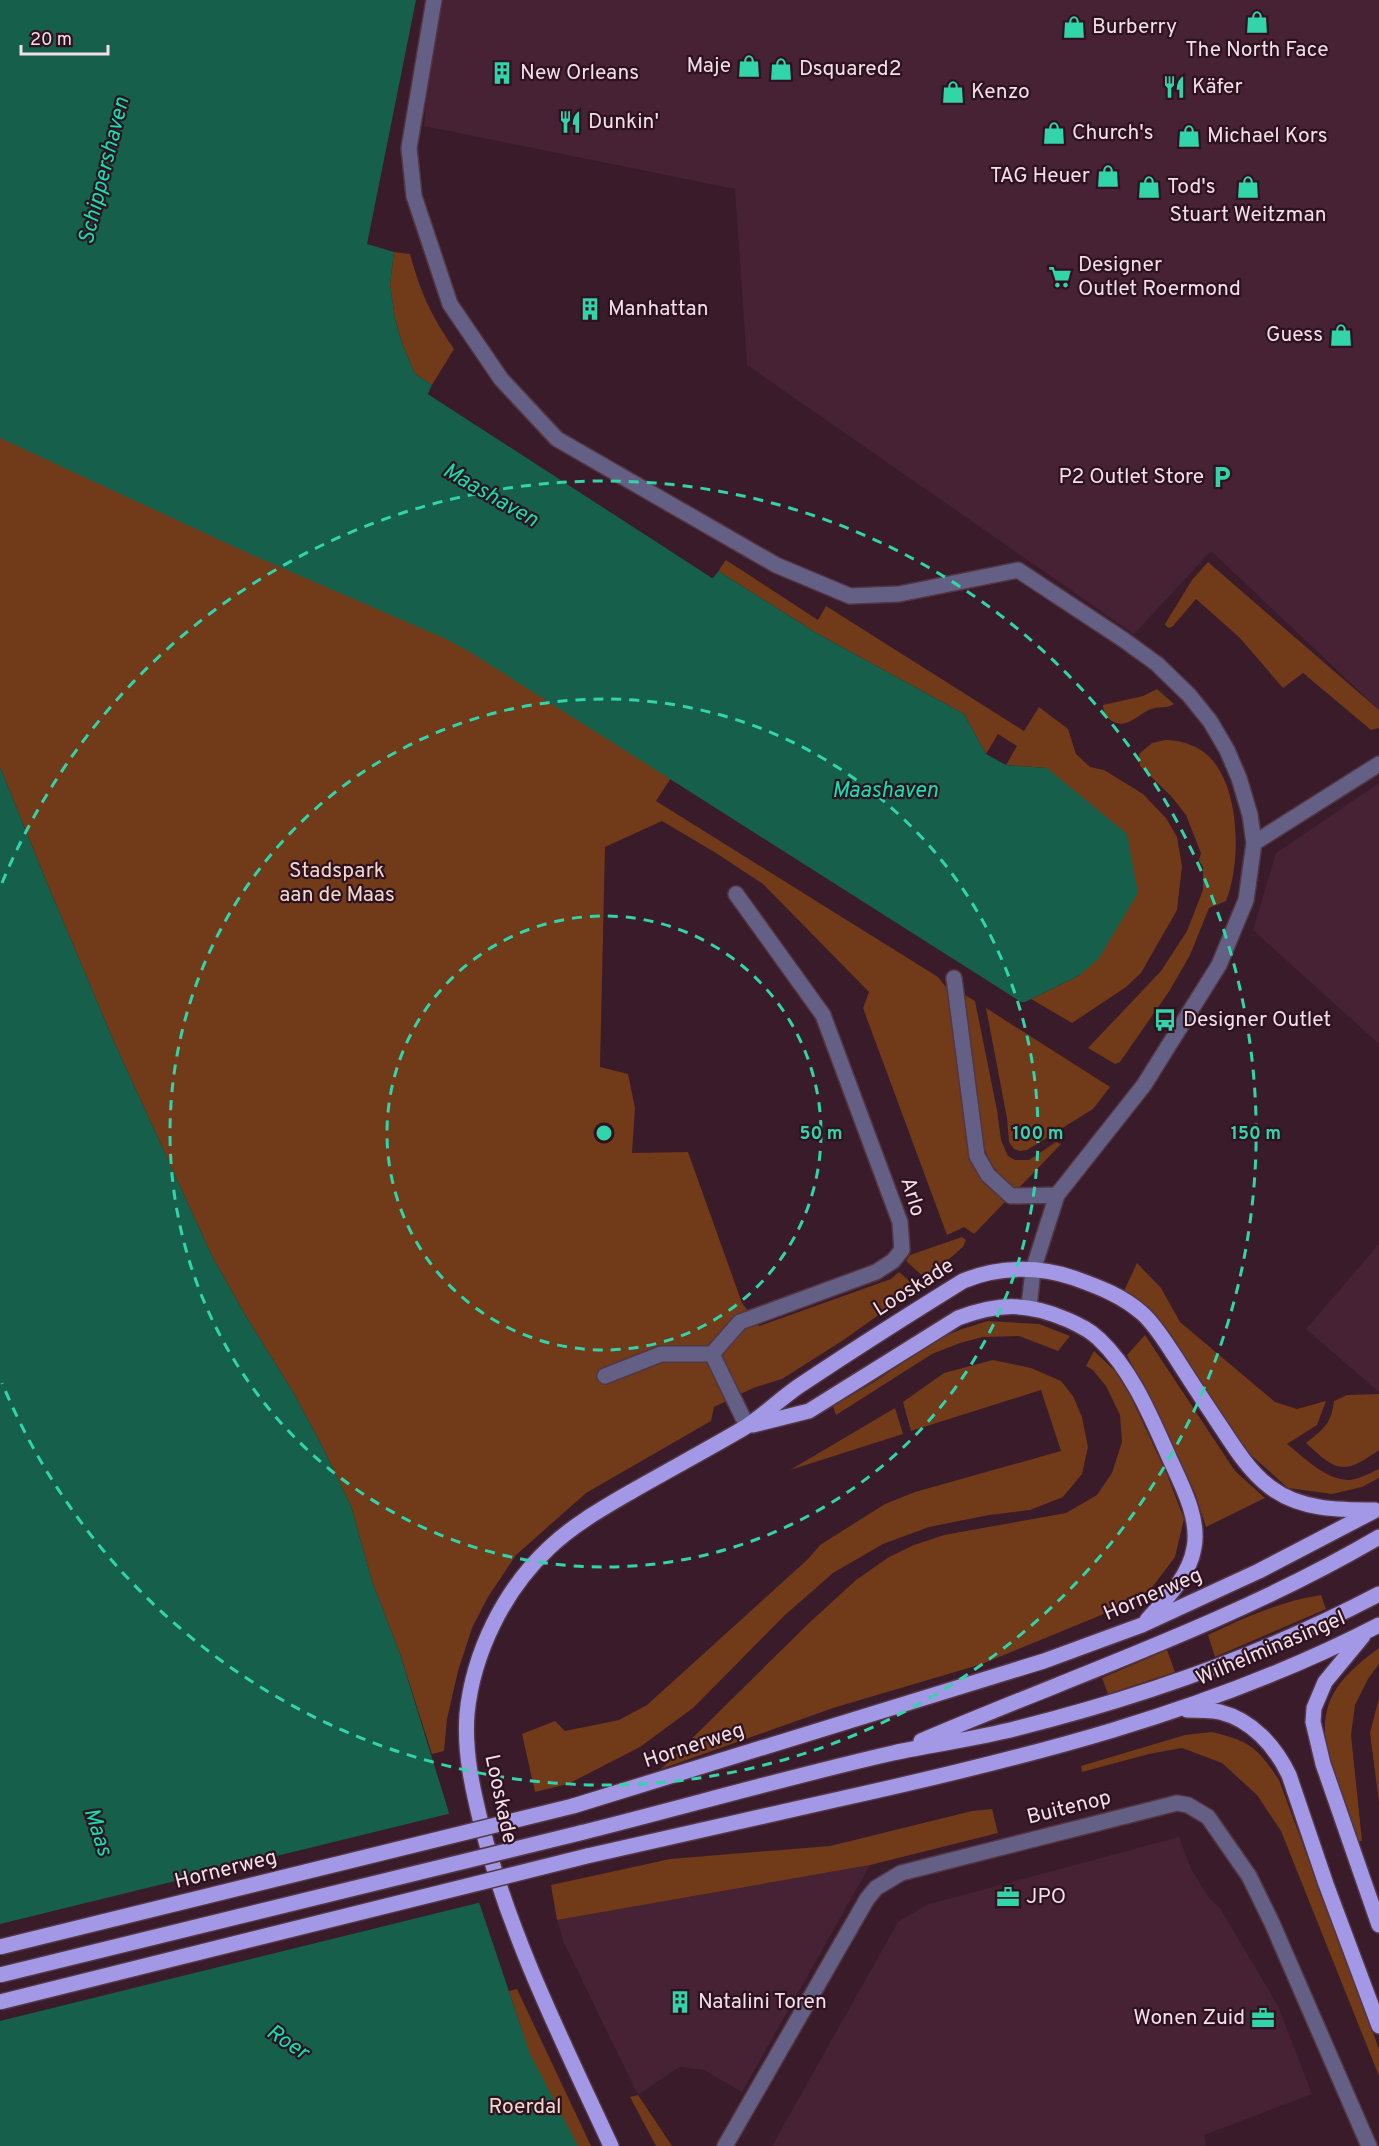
<svg xmlns="http://www.w3.org/2000/svg" width="1379" height="2146" viewBox="0 0 1379 2146" font-family="Overpass,sans-serif">
	<style>
		.built { fill: #462234 }
		.green { fill: #713a18 }
		.water { fill: #165f4b }
		.pier { fill: #391b2a }
		.lines { fill: none; stroke-linecap: round; stroke-linejoin: round }
		.minor-casing { stroke: #533644; stroke-width: 18 }
		.major-casing { stroke: #533644; stroke-width: 18 }
		.minor { stroke: #646085; stroke-width: 15 }
		.major { stroke: #a398e5; stroke-width: 15 }
		.major-bridge-casing { stroke: #533644; stroke-width: 18; stroke-linecap: butt }
		.major-bridge { stroke: #a398e5; stroke-width: 15 }
		.ring { fill: none; stroke: #32d4a9; stroke-width: 3; stroke-dasharray: 10 8 }
		.labels { text-anchor: middle; dominant-baseline: central; stroke-width: 4.5; stroke-linejoin: round; paint-order: stroke }
		.poi-label { font-size: 21px; fill: #f3dfe7; stroke: #2e1220; text-anchor: start }
		.park-label { font-size: 21px; fill: #f2d9cd; stroke: #2e1220 }
		.street-label { font-size: 21px; fill: #f3dfe7; stroke: #2e1220 }
		.water-label { font-size: 22px; font-style: italic; fill: #0ee2b1; stroke: #2e1220 }
		.centre { fill: #32d4a9; stroke: #2e1220; stroke-width: 3 }
		.ring-label { font-size: 18px; text-anchor: middle; font-weight: bold; fill: #32d4a9; stroke: #2e1220; stroke-width: 4.5; stroke-linejoin: round; paint-order: stroke }
	</style>
	<rect width="100%" height="100%" fill="#391b2a"/>
	<path class="built" d="M437,0H1379V710L1211,551L1134,634L747,365L735,189L424,126Z
		M1379,783V1044L1253,930L1276,853Z
		M1379,1244V1392L1306,1329Z
		M1179,1837L1191,1869L1209,1898L1220,1908L1278,2006L1312,2094L1204,2135L1206,2146H772L898,1922L926,1905Z
		M870,1865L742,2092L704,2070L679,2067L638,2095L564,1943L557,1920Z"/>
	<path class="green" d="M394,252L410,254C421,294 431,315 454,349L432,385L415,374L403,346L395,319L390,284Z
		M0,437L447,637L671,778L656,801L938,977L949,991L971,1158L980,1178L1005,1202L974,1234L964,1227L947,1235L863,1008L869,992L763,884L716,853L662,821L605,847L600,1067L628,1074L635,1108L632,1153L688,1152L742,1303L759,1326L891,1279L899,1272L913,1284L890,1307L842,1341L782,1379L753,1388L714,1407L711,1421L586,1493L516,1555L488,1597L472,1628L458,1671L447,1719L444,1751L432,1754L400,1654L372,1581L351,1506L321,1444L293,1392L244,1313L212,1256L115,1044L47,883L0,767Z
		M726,560L818,620L826,606L1024,731L1039,707L1068,729L1076,754L1090,767L1104,770L1143,794L1166,818L1177,837L1182,866L1177,910L1141,973L1126,987L1072,1023L1031,999L1080,975L1047,768L1006,765L1017,746L998,734L986,754L964,714L818,634L718,571Z
		M1208,562L1379,710V728L1371,730L1303,673L1283,688L1240,638L1196,599L1173,626L1169,628L1167,627L1165,624L1192,580Z
		M1157,689L1174,704C1167,709 1159,706 1151,709C1138,714 1127,730 1112,721C1106,718 1103,711 1103,705L1143,696Z
		M1165,740C1182,740 1203,747 1214,762C1240,795 1241,863 1226,901L1209,908L1190,955L1170,990L1120,1062L1115,1064L1088,1048L1161,971L1187,931L1203,890V867L1199,860L1201,853L1186,815L1171,796L1140,766L1139,754L1152,743Z
		M965,995L975,1001L997,1110L1001,1140L1008,1156L1015,1160H1029L1056,1142L1061,1144L1017,1190C997,1173 987,1164 982,1137Z
		M986,1008L1110,1087L1093,1109L1027,1150L1020,1151L1014,1149L1009,1142L1007,1118Z
		M962,1237L966,1240L963,1247L926,1279L906,1261L910,1255Z
		M1137,1263L1161,1288L1180,1322L1275,1402L1297,1409L1326,1401L1317,1425L1287,1444C1304,1457 1324,1479 1348,1480C1358,1480 1370,1473 1379,1469V1478L1362,1487L1332,1494L1288,1488L1244,1449L1205,1394L1162,1323L1140,1302L1124,1291Z
		M988,1321L1039,1324L1070,1336L1058,1351L1019,1336L983,1337L960,1343L932,1354L836,1415L833,1406L874,1382L940,1338L962,1329Z
		M1145,1335L1235,1471L1265,1498L1206,1527L1195,1493L1127,1355Z
		M1094,1351L1115,1371L1131,1397L1168,1477L1184,1519L1175,1557L1150,1590L1099,1616L982,1664L833,1708L661,1769L808,1624L856,1580L889,1557L914,1545L944,1535L1066,1513L1097,1495L1112,1473L1122,1442L1120,1415L1106,1386L1093,1370L1086,1366Z
		M993,1360L1031,1368L1061,1381L1073,1396L1082,1417L1088,1447L1082,1474L1063,1497L1030,1510L989,1515L929,1527L883,1544L833,1573L785,1615L693,1708L640,1747L568,1784L535,1792L522,1734L555,1721L565,1731L619,1720L647,1705L808,1559L820,1545L885,1504L915,1492L1061,1451L1041,1390L911,1431L903,1402L944,1373Z
		M1379,1394V1450C1343,1476 1336,1471 1306,1443C1323,1429 1331,1425 1334,1401L1347,1395Z
		M895,1408L903,1434L790,1470Z
		M1321,1595L1326,1609L1215,1657L1208,1635C1246,1617 1278,1602 1321,1595Z
		M1379,1648V1664L1368,1679L1355,1705L1351,1735L1362,1841H1356L1326,1745C1319,1697 1344,1674 1379,1648Z
		M1167,1650L1175,1672L1108,1694L1102,1678Z
		M1379,1698V1802L1370,1733Z
		M1212,1732C1250,1741 1258,1748 1279,1780L1379,2049V2076L1281,1831L1257,1795L1222,1763L1182,1748L1149,1754L1082,1772L1081,1766L1185,1735Z
		M992,1809L998,1833L870,1865L557,1920L551,1885L670,1859L830,1846L972,1811Z
		M517,1989L591,2146H457L523,2034L509,1991Z
		M638,2095L672,2146H656L630,2097Z"/>
	<path class="water" d="M0,0H416L367,244L394,252L390,284L395,319L403,346L415,374L432,385L428,394L712,578L718,571L818,634L964,714L986,754L1006,765L1047,768L1127,834L1138,893L1099,958L1080,975L1025,1002H1021L470,652L446,639L252,555L0,438Z
		M0,767L47,883L115,1044L212,1256L244,1313L293,1392L321,1444L351,1506L372,1581L400,1654L449,1813L530,2054L578,2146H0Z"/>
	<path class="pier" d="M432,385L435,386L432,393L712,574L716,569H720L713,578L428,394Z
		M452,1813L482,1902L0,2021V1924Z"/>
	<g class="lines">
		<g class="minor-casing">
			<path id="minor" d="M434,0L409,148L414,196L450,304L501,379L557,439L776,565L850,596L899,594L1018,570L1124,640L1157,664L1189,695L1210,721L1227,750L1239,778L1250,815L1254,843L1246,900L1219,965L1144,1085L1057,1195L1033,1270L1029,1307
				M1254,843L1379,764
				M736,894L823,1015L900,1222L902,1250L893,1261L876,1272L740,1322L712,1354L747,1426
				M954,978L977,1156L988,1175L1011,1196L1057,1195
				M605,1376L661,1354H712
				M725,2146L867,1899L876,1888L901,1873L1177,1803L1188,1805L1208,1817L1249,1876L1272,1923L1369,2146"/>
		</g>
		<g class="major-casing">
			<path id="major" d="M753,1425L809,1411L958,1318C999,1303 1027,1302 1068,1320C1079,1325 1090,1330 1099,1339C1132,1370 1151,1417 1169,1457C1181,1484 1200,1518 1194,1548C1189,1577 1166,1599 1147,1620
				M1363,1636L1325,1682L1314,1708L1313,1722L1323,1764L1379,1925
				M1187,1710C1198,1710 1209,1710 1220,1712C1252,1720 1275,1746 1289,1775L1326,1884L1379,2026
				M921,1741C1075,1675 1234,1622 1379,1537
				M573,1806L1044,1661L1142,1625L1259,1571L1374,1511
				M580,1833C684,1807 788,1777 893,1753C934,1744 976,1739 1018,1728C1142,1697 1265,1654 1379,1594
				M587,1856C670,1837 752,1819 835,1800C1021,1759 1209,1713 1379,1625
				M611,2146C563,2042 511,1939 482,1827C473,1791 464,1753 467,1714C473,1653 504,1590 549,1548C574,1524 605,1507 634,1490C671,1469 708,1449 744,1428C763,1416 780,1399 799,1386C853,1350 908,1315 963,1281C998,1266 1038,1266 1074,1278C1099,1287 1123,1296 1143,1314C1156,1326 1166,1343 1176,1358C1191,1382 1207,1406 1223,1430C1236,1450 1251,1473 1270,1487C1300,1510 1339,1510 1375,1510"/>
		</g>
		<use href="#minor" class="minor"/>
		<use href="#major" class="major"/>
		<g class="major-bridge-casing">
			<path id="major-bridge" d="M0,1947L573,1806
				M0,1975L580,1833
				M0,2002L587,1856"/>
		</g>
		<use href="#major-bridge" class="major-bridge"/>
	</g>
	<g class="ring">
		<circle cx="604" cy="1133" r="217"/>
		<circle cx="604" cy="1133" r="434"/>
		<path d="M2 883A652 652 0 1 1 2 1383"/>
	</g>
	<defs>
		<g id="shop-bare" transform="scale(1.8)"><path d="M-5-2.5h2.3a2.7 3.5 0 0 1 5.4 0H5L5.5 6h-11ZM-1.5-2.5h3a1.5 2.3 0 0 0-3 0Z" fill="#32d4a9" stroke="#2e1220" stroke-width="2.5" paint-order="stroke"/></g>
		<g id="building-bare" transform="scale(1.8)"><path d="M-4-6H4V6H1V3H-1V6H-4ZM-2.5-4.3h1.7v1.8h-1.7ZM.8-4.3h1.7v1.8H.8ZM-2.5-1h1.7V.8h-1.7ZM.8-1h1.7V.8H.8Z" fill="#32d4a9" stroke="#2e1220" stroke-width="2.5" paint-order="stroke"/></g>
		<g id="restaurant-bare" transform="scale(1.8)"><path d="M-5-6h1v4h1v-4h1v4h1v-4h1v5L-1.5 .5V6h-2V.5L-5-1ZM5-6V6H3V1.5H1.5Q1.5-4 5-6Z" fill="#32d4a9" stroke="#2e1220" stroke-width="2.5" paint-order="stroke"/></g>
		<g id="supermarket-bare" transform="scale(1.8)"><path d="M-6-5.5h2.5l.6 2H6L4.5 2H-2.5L-4.4-4H-6ZM-1.5 3.2a1.3 1.3 0 1 0 .1 0ZM3 3.2a1.3 1.3 0 1 0 .1 0Z" fill="#32d4a9" stroke="#2e1220" stroke-width="2.5" paint-order="stroke"/></g>
		<g id="parking-bare" transform="scale(1.8)"><path d="M-3.5-5.5H1a3.5 3.5 0 0 1 0 7H-1V5.5H-3.5ZM-1-3.4V-.6H.8a1.4 1.4 0 0 0 0-2.8Z" fill="#32d4a9" stroke="#2e1220" stroke-width="2.5" paint-order="stroke"/></g>
		<g id="bus-bare" transform="scale(1.8)"><path d="M-5-6H5V4H4V6H2V4H-2V6H-4V4H-5ZM-3.5-4V0h7V-4ZM-3.5 1.2v1.5H-2V1.2ZM2 1.2v1.5H3.5V1.2Z" fill="#32d4a9" stroke="#2e1220" stroke-width="2.5" paint-order="stroke"/></g>
		<g id="office-bare" transform="scale(1.8)"><path d="M-6-3h4V-5.5h4V-3h4V5H-6ZM-1-4.5V-3h2v-1.5ZM-6 0V1H6V0Z" fill="#32d4a9" stroke="#2e1220" stroke-width="2.5" paint-order="stroke"/></g>
	</defs>
	<g fill-rule="evenodd">
		<use href="#shop-bare" x="1257" y="22"/>
		<use href="#shop-bare" x="1074" y="27"/>
		<use href="#shop-bare" x="749" y="66"/>
		<use href="#shop-bare" x="781" y="69"/>
		<use href="#building-bare" x="502" y="73"/>
		<use href="#restaurant-bare" x="1174" y="87"/>
		<use href="#shop-bare" x="953" y="92"/>
		<use href="#restaurant-bare" x="570" y="122"/>
		<use href="#shop-bare" x="1054" y="133"/>
		<use href="#shop-bare" x="1189" y="136"/>
		<use href="#shop-bare" x="1108" y="176"/>
		<use href="#shop-bare" x="1149" y="187"/>
		<use href="#shop-bare" x="1248" y="187"/>
		<use href="#supermarket-bare" x="1060" y="277"/>
		<use href="#building-bare" x="590" y="309"/>
		<use href="#shop-bare" x="1341" y="335"/>
		<use href="#parking-bare" x="1222" y="477"/>
		<use href="#bus-bare" x="1165" y="1020"/>
		<use href="#office-bare" x="1008" y="1897"/>
		<use href="#building-bare" x="680" y="2002"/>
		<use href="#office-bare" x="1263" y="2018"/>
	</g>
	<g class="labels">
		<g class="poi-label">
			<text x="1092" y="27">Burberry</text>
			<text x="1257" y="50" text-anchor="middle">The North Face</text>
			<text x="731" y="66" text-anchor="end">Maje</text>
			<text x="799" y="69">Dsquared2</text>
			<text x="520" y="73">New Orleans</text>
			<text x="1192" y="87">Käfer</text>
			<text x="971" y="92">Kenzo</text>
			<text x="588" y="122">Dunkin'</text>
			<text x="1072" y="133">Church's</text>
			<text x="1207" y="136">Michael Kors</text>
			<text x="1090" y="176" text-anchor="end">TAG Heuer</text>
			<text x="1167" y="187">Tod's</text>
			<text x="1248" y="215" text-anchor="middle">Stuart Weitzman</text>
			<text x="1078" y="265">Designer<tspan x="1078" dy="24">Outlet Roermond</tspan></text>
			<text x="608" y="309">Manhattan</text>
			<text x="1323" y="335" text-anchor="end">Guess</text>
			<text x="1204" y="477" text-anchor="end">P2 Outlet Store</text>
			<text x="1183" y="1020">Designer Outlet</text>
			<text x="1026" y="1897">JPO</text>
			<text x="698" y="2002">Natalini Toren</text>
			<text x="1245" y="2018" text-anchor="end">Wonen Zuid</text>
		</g>
		<g class="park-label">
			<text x="337" y="871">Stadspark<tspan x="337" dy="24">aan de Maas</tspan></text>
			<text x="525" y="2107">Roerdal</text>
		</g>
		<g class="street-label">
			<text transform="translate(912 1197) rotate(73)">Arlo</text>
			<text transform="translate(914 1288) rotate(-32)">Looskade</text>
			<text transform="translate(1153 1595) rotate(-23)">Hornerweg</text>
			<text transform="translate(1271 1649) rotate(-23)">Wilhelminasingel</text>
			<text transform="translate(694 1746) rotate(-18)">Hornerweg</text>
			<text transform="translate(500 1799) rotate(78)">Looskade</text>
			<text transform="translate(1069 1808) rotate(-14)">Buitenop</text>
			<text transform="translate(226 1870) rotate(-14)">Hornerweg</text>
		</g>
		<g class="water-label">
			<text transform="translate(105 171) rotate(-76)">Schippershaven</text>
			<text transform="translate(490 496) rotate(30)">Maashaven</text>
			<text x="885" y="791">Maashaven</text>
			<text transform="translate(97 1832) rotate(72)">Maas</text>
			<text transform="translate(287 2043) rotate(34)">Roer</text>
		</g>
	</g>
	<circle cx="604" cy="1133" r="9" class="centre"/>
	<g class="ring-label">
		<text x="821" y="1139">50 m</text>
		<text x="1038" y="1139">100 m</text>
		<text x="1256" y="1139">150 m</text>
	</g>
	<path d="M21 45v9h87v-9" fill="none" stroke="#f3dfe7" stroke-width="3"/>
	<text x="30" y="45" font-size="18" fill="#f3dfe7" stroke="#2e1220" stroke-width="4.5" paint-order="stroke">20 m</text>
</svg>
